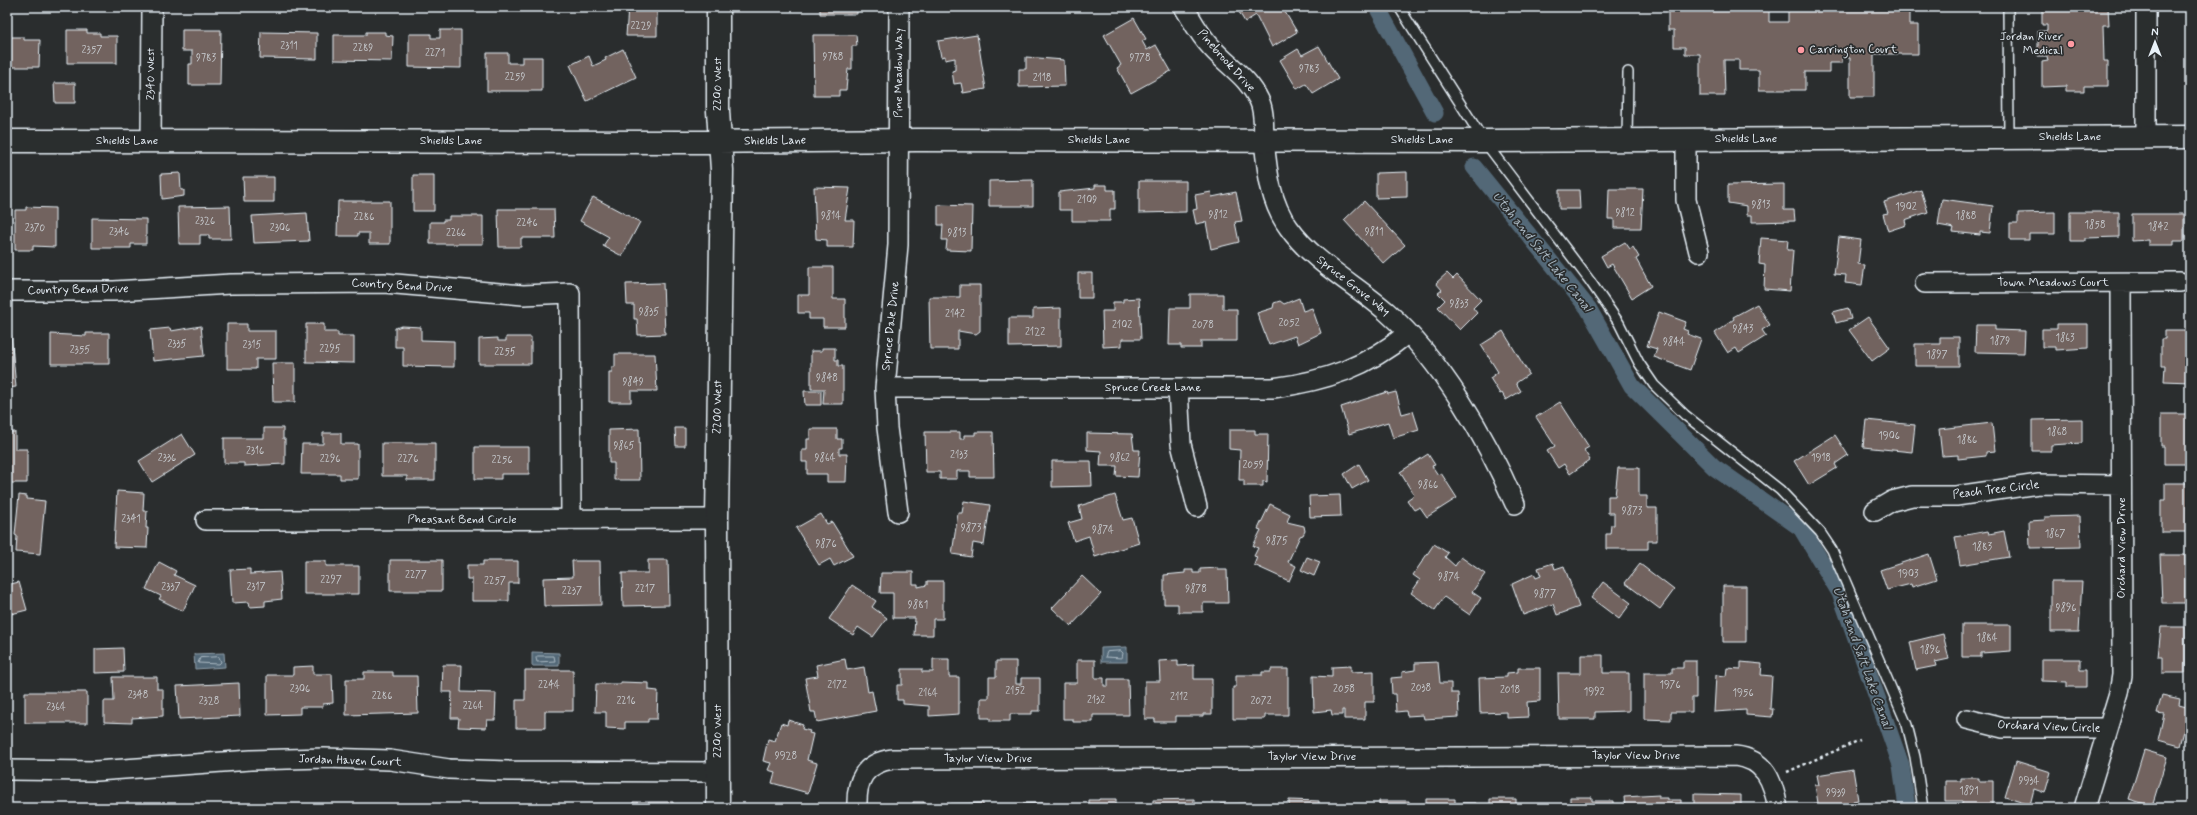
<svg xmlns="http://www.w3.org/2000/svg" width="2197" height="815" viewBox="0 0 2197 815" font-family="Mynerve,sans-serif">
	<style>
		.water { fill: #536877; stroke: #8f9fab }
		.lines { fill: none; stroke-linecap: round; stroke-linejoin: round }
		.shore { stroke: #acbac4; stroke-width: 1 }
		.canal { stroke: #536877; stroke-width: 17 }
		.building { fill: #72645f; stroke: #e8f1f8 }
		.lane-casing { stroke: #e8f1f8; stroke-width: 12 }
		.street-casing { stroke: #e8f1f8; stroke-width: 22 }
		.secondary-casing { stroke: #e8f1f8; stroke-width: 25 }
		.path { stroke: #e8f1f8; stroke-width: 2.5; stroke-dasharray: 3 3; stroke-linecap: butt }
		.lane { stroke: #2a2d2e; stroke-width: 9 }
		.street { stroke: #2a2d2e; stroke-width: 19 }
		.secondary { stroke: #2a2d2e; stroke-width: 22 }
		.poi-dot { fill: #ff9aa2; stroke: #2a2d2e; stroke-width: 1.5 }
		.labels { text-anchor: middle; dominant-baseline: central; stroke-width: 3.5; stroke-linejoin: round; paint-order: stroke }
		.number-label { font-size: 10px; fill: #caced2 }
		.poi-label { font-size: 12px; fill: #e8f1f8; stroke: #2a2d2e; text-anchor: end }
		.street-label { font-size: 12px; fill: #e8f1f8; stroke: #2a2d2e }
		.water-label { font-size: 13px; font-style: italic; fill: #acbac4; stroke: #2a2d2e }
	</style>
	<rect width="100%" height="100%" fill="#2a2d2e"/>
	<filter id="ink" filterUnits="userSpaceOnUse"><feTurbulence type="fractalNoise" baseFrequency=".025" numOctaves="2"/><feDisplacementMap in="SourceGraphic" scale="8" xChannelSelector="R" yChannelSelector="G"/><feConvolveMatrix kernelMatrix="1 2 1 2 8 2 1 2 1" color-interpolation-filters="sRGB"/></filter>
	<g filter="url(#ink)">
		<path class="water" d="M1127,647V662H1101V648Z
			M532,652L559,653V666H532Z
			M224,653L225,667L195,669L194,654Z"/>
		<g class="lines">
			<path class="shore" d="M1121,651L1123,653L1122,658L1105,657L1107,652Z
				M538,656H554L555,661L537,662L536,658Z
				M219,657L221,662L219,664L198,663L200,658Z"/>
			<path class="canal" d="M1377,7L1435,113
				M1474,167L1588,308L1632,386L1714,467L1801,528L1840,593L1901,765L1907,808"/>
		</g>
		<path class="building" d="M628,7H657V36H626Z
			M820,7H857V14H820Z
			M1236,7H1282L1297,32L1272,47L1256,15L1245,22Z
			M1668,7H1769V22H1788V7H1909V25H1918V54H1874V97H1850V58H1842V63H1829V72H1805V90H1759V70H1739V60H1724L1725,96H1700V54H1685V47H1674V30H1668Z
			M2042,7H2108L2109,25H2103L2104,61H2108V86H2084V91H2066V86L2042,87V62L2048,61L2047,56H2038V31H2047V25H2042Z
			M1134,18L1146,39L1142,41L1147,50L1156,45L1171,71L1131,93L1117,68L1121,65L1104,35Z
			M7,30H10V37H24V40H40L39,67H7Z
			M67,30H87V33H100V36H117V63H67Z
			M182,30H221L220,85H189V64H192V51H182Z
			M440,30H461V68L409,67V34H431V38H440Z
			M261,32L317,33V59L260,58Z
			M366,32H385V35L393,36L392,61L334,60V35H366Z
			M813,35H856L857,46H852V69H848L846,90H839V96H814Z
			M977,35L986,89L963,93L961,83L954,84L952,71L955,70V58L945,60V56L941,57L938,41Z
			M1319,46L1338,79L1313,94L1306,84L1297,89L1280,60L1298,49L1302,55Z
			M623,49L636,77L587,101L570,65L589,56L593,66L606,60L605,58Z
			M487,53H508V63H522V57H542V91H487Z
			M1026,57L1064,60L1065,86L1019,87V69H1026Z
			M54,83H75V103H55Z
			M1407,172V197L1376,198V173Z
			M180,173L181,190H184V196L162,199L161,174Z
			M413,175H434V211H413Z
			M243,177H274V202H244Z
			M1033,180V206H989V181Z
			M1139,181H1186V212L1139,213Z
			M1784,184V210H1794L1795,221L1752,222V215H1747V206L1728,203V185Z
			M1095,185H1107V190H1115V209H1110V221H1072V210H1059V192L1095,188Z
			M814,187L850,188L845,220H854L853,247H827V240L816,239Z
			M1609,189H1643L1641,228H1614V219H1608Z
			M1559,190H1579L1580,209H1559Z
			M1921,190L1928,212L1905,220L1906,225L1888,231L1883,214L1888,213L1884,202Z
			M1211,192L1212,197L1236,192L1242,221L1235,222L1239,242L1211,249L1206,222L1196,224L1193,210L1197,209L1195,195Z
			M593,197L640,222L622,256L603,246L609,237L580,221Z
			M1942,199L1993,206L1990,233L1980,232V235L1953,232L1954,228L1938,225Z
			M338,201H390V244H369V233H358V236H337Z
			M1364,201L1405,245L1384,264L1344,220Z
			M938,205L972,206L971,251L946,250L947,240H942L943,225H938Z
			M230,206L231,239H209V235H200V244H179L178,207Z
			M26,207L55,208V247L33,246V250H15V210H26Z
			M498,209H554L555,238H521V247H499Z
			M2055,212V234H2029V240H2010V223H2018V213Z
			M2070,212H2119V237L2085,238V241H2070Z
			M307,213L309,241L254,243L252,216Z
			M2132,214H2184V241H2174V245H2148V240L2132,241Z
			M449,216H483V244H430V222H443V220H449Z
			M92,218L146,219V244H131V248H92Z
			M1839,237L1861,240L1858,264L1865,265L1862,285L1845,283L1846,275L1834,274Z
			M1761,238L1788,240L1787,250H1793L1790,291L1764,289L1765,265L1759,264Z
			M1625,242L1630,249L1633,247L1639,257L1636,259L1651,286L1632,298L1612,264L1607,267L1601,256Z
			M809,267H833V299H845V327H823V319H809V313H798V295H809Z
			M1078,273H1092V298H1078Z
			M1447,273L1453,279L1457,275L1481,300L1473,308L1477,313L1460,330L1438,307L1445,300L1438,293L1442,290L1436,283Z
			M663,283L665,334L638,335L637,319H634V305H627L626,284Z
			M960,285H980V331L976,334L958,331V349H930L929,297H960Z
			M1190,294H1223V309H1237V341H1201V348H1181V345H1169L1170,308H1190Z
			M1139,298L1141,339H1122V346L1103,347L1102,311H1113V302H1123V299Z
			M1299,298L1303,311L1312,308L1321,333L1298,344L1295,336L1269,345L1257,313L1273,308L1274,303L1280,301L1284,304Z
			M1757,304L1770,325L1762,330L1766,336L1739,353L1736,348L1728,353L1715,333L1734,319L1733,317Z
			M1061,308V346L1009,347V318H1033V309Z
			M1848,308L1851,319L1836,323L1833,312Z
			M1659,312L1686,322L1683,329L1688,331L1687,334L1701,339L1690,370L1654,357L1657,349L1647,346Z
			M1868,317L1890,348L1872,361L1849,330Z
			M227,324H247V331H276V359H256V369H227Z
			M306,324H324V332H338V336H354V363L306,362Z
			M2057,324H2088V348L2056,350V347H2042V329H2057Z
			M1976,325H1995V330L2025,331L2024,353L1975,352Z
			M201,326L204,356L153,361L150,330L170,328L171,331Z
			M402,326L421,327V340L454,341V367L403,366V347H395V328Z
			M2165,330H2190V382L2164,381L2165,366H2161V339H2165Z
			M1503,331L1529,374L1516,383L1521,391L1506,400L1502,393L1500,394L1490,378L1498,372L1481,345Z
			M86,333H109V364H51V334L86,336Z
			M11,335L16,387L7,388V336Z
			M506,337H531V364H479V339L498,338V341H506Z
			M1940,337H1959V366H1915V344H1940Z
			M822,348H835V360H838V366H843V404H823L824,389H811V351H822Z
			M615,354H655L657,391H631V402H609V372H612V367H615Z
			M272,363H295V402H273Z
			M804,391H821V405H805Z
			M1387,392L1388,394L1396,392L1402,414L1413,411L1419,430L1393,438L1388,422L1349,434L1341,407Z
			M1560,402L1589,447L1584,450L1590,460L1570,474L1564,464L1558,468L1547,451L1555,446L1536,417Z
			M2161,414H2190V464H2164V446H2161Z
			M2082,419V443L2051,445V451H2032V420Z
			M1866,420L1915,425L1912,452L1863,447Z
			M1992,423L1995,451L1986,452V456L1958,459V455L1942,456L1939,429Z
			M264,428H283V439H285V464L244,466V463H224V438H264Z
			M675,428H685V446H676Z
			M639,429L640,480H614V463H609V430Z
			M810,429H837V439H842V448H839V454H847L846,482H827V474H807V462H802V450H807V439H810Z
			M1229,430H1255V434H1268L1267,482L1263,481V486H1244V480H1239L1240,450L1229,449Z
			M7,432H15V449H27V483H7Z
			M925,432H960V439H964V435H975V432H993L994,477H970V471H957V479H940V472H926Z
			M323,433H341V444H358V479H340V474H301L302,444H323Z
			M1087,433L1132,434L1134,450H1140L1138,477L1116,476L1117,466H1100L1101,451L1087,450Z
			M182,434L195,455L152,482L139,461Z
			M1835,435L1848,455L1835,464L1837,468L1809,485L1794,461Z
			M382,443H435V480H407V476H382Z
			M475,447H529V474H501V479H475Z
			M1428,454L1435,465L1432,466L1438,475L1441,473L1457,498L1427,517L1420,507L1414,510L1407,500L1414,495L1400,472Z
			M1052,461H1091L1092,486L1052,487Z
			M1359,464L1368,480L1352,489L1344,474Z
			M1618,468H1639V496H1647V508H1657V541H1648V549H1606V534H1610L1611,525H1614V513H1608V496H1615Z
			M2165,483H2190V532H2161V500H2165Z
			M117,491L144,493L143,511H147L146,528H148L147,548L114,547Z
			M19,495L27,496V499L45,501L40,554L16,552L17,536L15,535Z
			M1115,495L1123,520L1132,518L1139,543L1095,557L1089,536L1074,541L1068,523L1082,519L1079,506Z
			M1340,495L1341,516L1310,517L1309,496Z
			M964,501L990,505L984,545L973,543L971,557L952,554L958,513H962Z
			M1270,504L1290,514L1287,522L1304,526L1305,531L1303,535L1300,536L1288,562L1296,566L1289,581L1254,565L1257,557L1254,556L1258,548L1253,546L1261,530L1258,529Z
			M821,514L827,524L832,522L853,556L834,566L830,559L819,565L796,528Z
			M2080,516L2081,547L2030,548L2029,521L2045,520V517Z
			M1988,531L1989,534L2004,531L2009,557L1960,565L1955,537Z
			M1434,544L1448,553L1445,557L1455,566L1461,557L1485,574L1472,592L1481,598L1470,615L1444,597L1435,610L1411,593L1420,580L1413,575Z
			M1929,554L1937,579L1912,587L1911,584L1887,590L1880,570Z
			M2160,555H2185V603H2162Z
			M1307,557L1320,562L1314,576L1301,570Z
			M390,560H442V591H390Z
			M648,560H668L669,605L623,606L622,573H648Z
			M304,561H326V566H359V594H304Z
			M483,561H518V583H509V601H472V579H467V565H483Z
			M572,561H600L601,605L544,606L543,578L573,577Z
			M159,562L176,571L174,575L195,585L183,611L159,599L161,596L146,589Z
			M1553,563L1555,569L1564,566L1579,607L1557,615L1553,604L1523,615L1512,584L1534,574L1536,578L1541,576L1538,568Z
			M1640,564L1674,590L1660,609L1625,583Z
			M1218,568V570H1227L1228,603H1203V612H1178V604H1164V575L1185,573V570H1193V573H1200V569Z
			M250,569V574L280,572L282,599L265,601V606L250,607L249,602L232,603L230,570Z
			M893,572H913V584H918V587L927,585V581H943V619H933V635H914L915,618H893V593H880L881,573H893Z
			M1082,576L1101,594L1071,626L1052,608Z
			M2051,581H2082L2079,632H2051Z
			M19,582L27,610L7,615V585Z
			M1603,582L1631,603L1619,619L1591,598Z
			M852,585L876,601L872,607L887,618L873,637L858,627L853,635L829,619Z
			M1723,586H1746V642H1723Z
			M1962,625H2011V651L1981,653V657H1962Z
			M2161,627H2185V673H2162V657H2158Z
			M1943,634L1949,659L1935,662L1936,666L1916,670L1910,642Z
			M123,648L124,672L95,673V649Z
			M1581,655H1603V673H1629V711L1595,712V719H1559L1558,673H1581Z
			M845,659L847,670L864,667L868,692L872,691L876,711L817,722L815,712H811L805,678L818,676L816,665Z
			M933,659H949V677H959V714L929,716V706L903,704V700H897V685H902V669H922V672H933Z
			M2042,659H2080V670H2086V687H2067V682L2042,681Z
			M1077,660H1095V678H1104V686H1108V679H1128L1129,715H1093V722H1073V719H1063V683H1077Z
			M1178,660V666L1194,665V679H1212V714H1203V716H1176V722H1155V719H1145V681H1160L1159,661Z
			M996,661H1016V684H1021V678H1040V711H1032V714H1010V721H990V718H981V698H989V677H996Z
			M1683,661H1696V698H1692V712H1671V720L1644,719V673H1672V668H1683Z
			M1438,662L1440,683H1451V693H1458L1459,717L1424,719L1423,715L1407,716L1406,711L1396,712L1395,694H1392L1391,678L1402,677V672L1415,670V663Z
			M1741,662L1762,664L1761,675L1772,676L1770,709H1773L1772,717L1746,715V710L1714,712L1716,675L1726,676L1727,668L1741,669Z
			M443,665H462L461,692L496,693L495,720H487L486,728L458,727L459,718H451L452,692H442Z
			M313,666V674H332L333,703L323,704V707H300V714L267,715V675H293V667Z
			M1351,666V672L1374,671V702H1365V719H1344V710H1342V715H1332L1331,710L1314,712L1313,676L1332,677V667Z
			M1518,668H1540V701L1527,702L1528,717L1507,718V712L1480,713L1479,678L1507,677V673L1518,672Z
			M1271,669H1288V715H1265V719H1233V687H1236V675H1262V672H1271Z
			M525,670H573V711H545V728H516V700H525Z
			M364,672H393V676H417L418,713L346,715V679H364Z
			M113,677H157V689H163V716L132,718V723L104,722V701H114Z
			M7,680H8V712H7Z
			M621,682L649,683V690L658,691L657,719H648V722H625V729L606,728V712H595L596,684H621Z
			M239,683L240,716L179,719L177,686Z
			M25,692H87V723H25Z
			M2162,695L2180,699L2179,705L2190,708L2180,746L2158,740L2164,714L2157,713Z
			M788,720L803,725L802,729L810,731L809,733L813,734L807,760L817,763L808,793L772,783L775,772L768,770L771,763L763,761L768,739L775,741L781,723L787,725Z
			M2144,750L2167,757L2152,806L2129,799Z
			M2016,761L2051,772L2045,793L2034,789L2030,805L2005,797Z
			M1853,769L1858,800L1853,801L1854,808H1816L1815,804L1818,803L1815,785H1819L1817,775Z
			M1961,778H1979V781H1993V808H1962V801H1945V781H1961Z
			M1694,794L1741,795V808H1694Z
			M1659,795V798H1667V800H1681V808H1625L1624,797Z
			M1570,797H1592V801H1613V808H1561V804L1570,805Z
			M1099,799H1116V808H1137H1089V800H1099Z
			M1194,799V805H1207V808H1153V800Z
			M1426,799H1455V803H1476V808H1426Z
			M1490,799H1516V805H1543V808H1490Z
			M1289,800L1319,801V805H1340V808H1289Z
			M1379,801H1409V808H1355V805H1368V808H1379Z
			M633,802H673V808H633Z
			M913,802H924V805H933V808H890L913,807Z
			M983,803V808H951V804Z
			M1045,803V808H1062H1018V804Z
			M1253,803V808H1220V804Z
			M291,805H319V808H291Z"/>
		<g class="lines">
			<g class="lane-casing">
				<path id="lane" d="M1399,7L1484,141L1590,281L1619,323L1639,363L1654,385L1685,415L1780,490L1820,532L1832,550L1907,725L1915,757L1923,808
					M2008,7L2009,137
					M1627,140L1628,72"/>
			</g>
			<g class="street-casing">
				<path id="street" d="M1184,7C1193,22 1200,36 1212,48C1228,66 1248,77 1259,100C1265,112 1263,127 1264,140C1267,170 1270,203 1289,228C1314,263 1355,284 1387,312C1442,361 1486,437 1515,504
					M2146,7V137
					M1686,139V200L1699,252
					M151,141L152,7
					M1925,283L2180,282
					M7,291H114L231,284L384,283L523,295L570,293L571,519
					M885,388H1273C1326,381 1367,367 1408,333
					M1178,388L1181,444L1197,507
					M1875,511L1892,501L1912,496H1956L2039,484L2121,485
					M898,512L887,428L885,388L898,245L899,7
					M206,520L717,519
					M1967,719L2003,728H2108
					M7,770L96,771L251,760L324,758L390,760L449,769L508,771L718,772
					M857,808C856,780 864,763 893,759L1735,756C1765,759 1773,781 1778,808
					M2084,808L2119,693L2122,675L2121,283"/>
			</g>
			<g class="secondary-casing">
				<path id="secondary" d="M7,141L693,142L917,140L1484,141L2190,137
					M718,808L717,519L722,170L718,111V7"/>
			</g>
			<path class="path" d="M1787,772L1860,740"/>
			<use href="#lane" class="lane"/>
			<use href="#street" class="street"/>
			<use href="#secondary" class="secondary"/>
		</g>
	</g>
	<g class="poi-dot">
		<circle cx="2071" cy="44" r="4"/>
		<circle cx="1801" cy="50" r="4"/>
	</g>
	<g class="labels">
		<g class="number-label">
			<text x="641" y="26">2229</text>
			<text x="289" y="46">2311</text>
			<text x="363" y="48">2289</text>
			<text x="92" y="50">2357</text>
			<text x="435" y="53">2271</text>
			<text x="833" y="57">9788</text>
			<text x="206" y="58">9783</text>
			<text x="1140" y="58">9778</text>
			<text x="1309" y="69">9783</text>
			<text x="515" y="77">2259</text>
			<text x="1042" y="78">2118</text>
			<text x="1087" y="200">2109</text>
			<text x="1761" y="205">9813</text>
			<text x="1906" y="207">1902</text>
			<text x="1625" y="213">9812</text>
			<text x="1218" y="215">9812</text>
			<text x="831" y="216">9814</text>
			<text x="1966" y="216">1888</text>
			<text x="364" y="217">2286</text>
			<text x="205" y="221">2326</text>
			<text x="527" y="223">2246</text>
			<text x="2095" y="225">1858</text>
			<text x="2158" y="227">1842</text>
			<text x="35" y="228">2370</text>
			<text x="280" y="228">2306</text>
			<text x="119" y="232">2346</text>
			<text x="1374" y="232">9811</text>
			<text x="456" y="233">2266</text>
			<text x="957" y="233">9813</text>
			<text x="1459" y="304">9833</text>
			<text x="649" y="312">9835</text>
			<text x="955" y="314">2142</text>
			<text x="1289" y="323">2052</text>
			<text x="1122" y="325">2102</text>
			<text x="1203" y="325">2078</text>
			<text x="1743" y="329">9843</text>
			<text x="1035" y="332">2122</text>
			<text x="2065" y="338">1863</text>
			<text x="2000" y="341">1879</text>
			<text x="1674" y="342">9844</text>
			<text x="177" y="344">2335</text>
			<text x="252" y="345">2315</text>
			<text x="330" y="349">2295</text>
			<text x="80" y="350">2355</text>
			<text x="505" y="352">2255</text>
			<text x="1937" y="355">1897</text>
			<text x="827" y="378">9848</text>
			<text x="633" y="382">9849</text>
			<text x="2057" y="432">1868</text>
			<text x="1889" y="436">1906</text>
			<text x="1967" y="440">1886</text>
			<text x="624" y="446">9865</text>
			<text x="255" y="451">2316</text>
			<text x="959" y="455">2133</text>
			<text x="167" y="458">2336</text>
			<text x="825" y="458">9864</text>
			<text x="1120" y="458">9862</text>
			<text x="1821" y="458">1918</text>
			<text x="330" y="459">2296</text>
			<text x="408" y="459">2276</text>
			<text x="502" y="460">2256</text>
			<text x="1253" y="465">2059</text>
			<text x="1428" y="485">9866</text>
			<text x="1632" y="511">9873</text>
			<text x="131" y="519">2341</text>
			<text x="971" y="528">9873</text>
			<text x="1103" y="530">9874</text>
			<text x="2055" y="534">1867</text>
			<text x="1277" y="541">9875</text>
			<text x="826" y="544">9876</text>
			<text x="1982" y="547">1883</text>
			<text x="1908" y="574">1903</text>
			<text x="416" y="575">2277</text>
			<text x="1449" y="577">9874</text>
			<text x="331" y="580">2297</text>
			<text x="495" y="581">2257</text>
			<text x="171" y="587">2337</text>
			<text x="256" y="587">2317</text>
			<text x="645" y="589">2217</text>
			<text x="1196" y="589">9878</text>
			<text x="572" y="591">2237</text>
			<text x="1545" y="594">9877</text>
			<text x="918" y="605">9881</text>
			<text x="2066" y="608">9896</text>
			<text x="1987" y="638">1884</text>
			<text x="1930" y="650">1896</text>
			<text x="549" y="685">2244</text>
			<text x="837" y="685">2172</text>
			<text x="1670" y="685">1976</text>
			<text x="1421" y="688">2038</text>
			<text x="300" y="689">2306</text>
			<text x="1344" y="689">2058</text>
			<text x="1510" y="690">2018</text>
			<text x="1015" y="691">2152</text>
			<text x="1594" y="692">1992</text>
			<text x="928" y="693">2164</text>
			<text x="1743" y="693">1956</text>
			<text x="138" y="695">2348</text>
			<text x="382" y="696">2286</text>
			<text x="1179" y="697">2112</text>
			<text x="1096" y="700">2132</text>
			<text x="209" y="701">2328</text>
			<text x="626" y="701">2216</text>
			<text x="1261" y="701">2072</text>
			<text x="473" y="706">2264</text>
			<text x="56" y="707">2364</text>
			<text x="786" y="756">9928</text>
			<text x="2029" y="781">9934</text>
			<text x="1969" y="791">1891</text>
			<text x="1836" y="793">9939</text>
		</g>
		<g class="poi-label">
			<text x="2063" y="37">Jordan River<tspan x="2063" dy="14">Medical</tspan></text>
			<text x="1809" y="50" text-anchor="start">Carrington Court</text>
		</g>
		<g class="street-label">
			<text transform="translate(1226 61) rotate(48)">Pinebrook Drive</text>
			<text transform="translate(899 73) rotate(-90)">Pine Meadow Way</text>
			<text transform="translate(151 74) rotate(-90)">2340 West</text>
			<text transform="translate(718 84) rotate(-90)">2200 West</text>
			<text x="2070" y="137">Shields Lane</text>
			<text x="1746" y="139">Shields Lane</text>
			<text x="1099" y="140">Shields Lane</text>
			<text x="1422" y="140">Shields Lane</text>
			<text x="127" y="141">Shields Lane</text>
			<text x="451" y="141">Shields Lane</text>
			<text transform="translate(775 141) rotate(-1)">Shields Lane</text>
			<text x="2053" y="283">Town Meadows Court</text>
			<text transform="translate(402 286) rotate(3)">Country Bend Drive</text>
			<text transform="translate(1353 286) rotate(38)">Spruce Grove Way</text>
			<text transform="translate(78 290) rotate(-1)">Country Bend Drive</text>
			<text transform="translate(891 326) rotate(-84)">Spruce Dale Drive</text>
			<text x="1153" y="388">Spruce Creek Lane</text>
			<text transform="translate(718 407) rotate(-89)">2200 West</text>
			<text transform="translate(1996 490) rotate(-7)">Peach Tree Circle</text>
			<text x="462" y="520">Pheasant Bend Circle</text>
			<text transform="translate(2122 548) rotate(-90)">Orchard View Drive</text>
			<text transform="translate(2049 727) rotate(2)">Orchard View Circle</text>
			<text transform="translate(718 731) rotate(-90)">2200 West</text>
			<text x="1636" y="756">Taylor View Drive</text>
			<text x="1312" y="757">Taylor View Drive</text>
			<text x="988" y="759">Taylor View Drive</text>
			<text transform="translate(350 761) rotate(2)">Jordan Haven Court</text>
		</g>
		<g class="water-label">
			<text transform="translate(1542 252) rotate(51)">Utah and Salt Lake Canal</text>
			<text transform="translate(1862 658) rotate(70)">Utah and Salt Lake Canal</text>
		</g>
	</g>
	<rect width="2197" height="815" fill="none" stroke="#2a2d2e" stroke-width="24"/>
	<rect x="12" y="12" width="2173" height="791" fill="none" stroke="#e8f1f8" stroke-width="1.5" filter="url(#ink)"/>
	<g transform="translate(2155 42)" stroke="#2a2d2e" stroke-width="3" paint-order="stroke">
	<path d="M0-3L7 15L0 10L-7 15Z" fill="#e8f1f8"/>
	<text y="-6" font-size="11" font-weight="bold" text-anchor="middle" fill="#e8f1f8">N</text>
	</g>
</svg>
